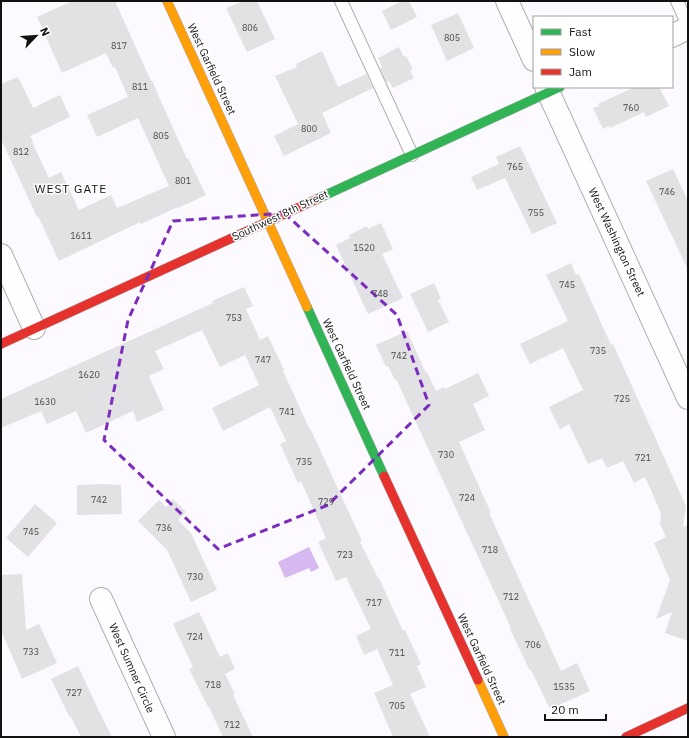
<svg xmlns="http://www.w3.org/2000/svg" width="689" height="738" viewBox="0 0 689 738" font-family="'IBM Plex Sans',sans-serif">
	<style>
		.water { fill: #d7b9f2 }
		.building { fill: #e2e1e3 }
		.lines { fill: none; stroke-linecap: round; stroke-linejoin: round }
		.lane-casing { stroke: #afaeb0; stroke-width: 14 }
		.street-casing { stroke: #afaeb0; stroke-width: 24 }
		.fast-casing { stroke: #afaeb0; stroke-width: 10 }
		.slow-casing { stroke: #afaeb0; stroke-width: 10 }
		.jam-casing { stroke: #afaeb0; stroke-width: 10 }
		.lane { stroke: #fffeff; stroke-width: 12 }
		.street { stroke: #fffeff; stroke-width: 22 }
		.fast { stroke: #30b455; stroke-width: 9 }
		.slow { stroke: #ff9f0a; stroke-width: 9 }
		.jam { stroke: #e5322d; stroke-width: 9 }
		.marked { fill: none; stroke: #7b2cbf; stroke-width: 3; stroke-dasharray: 8 5; stroke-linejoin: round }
		.labels { text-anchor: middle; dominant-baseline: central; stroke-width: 3; stroke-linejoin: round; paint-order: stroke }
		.number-label { font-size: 9px; fill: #484849 }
		.street-label { font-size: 11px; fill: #121213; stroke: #fff }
		.neighbourhood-label { font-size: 12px; letter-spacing: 1px; fill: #121213; stroke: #fff }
	</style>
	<rect width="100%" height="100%" fill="#fcfafe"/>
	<path class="water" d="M309,547L319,568L311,572L309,568L285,578L278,562Z"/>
	<path class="building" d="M72,1H115L151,81L152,80L159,97L187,159L188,158L206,195L178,208V207L141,224L140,222L59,261L38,216L37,217L1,139V84L18,77L33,108L60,95L70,117L30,136L33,141L32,142L49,178L61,172L79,210L111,195L117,208L169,186L138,118L97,137L87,115L128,97L115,67L113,68L106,53L62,73L37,17Z
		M243,1H257L275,39L247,52L226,8Z
		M402,1H409L417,17L391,30L382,11Z
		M458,13L474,48L447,61L431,25Z
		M399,47L404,57L406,56L413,69L410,70L414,78L393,88L389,81L386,82L380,68L382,67L378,58Z
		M322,51L338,87L366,74L373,88L322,113L331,133L284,156L274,136L298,124L275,76L297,67L296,64Z
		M635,87H659L669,106L646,117L644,112L610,128L609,126L603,129L593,108L599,106L598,104Z
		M520,146L557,223L532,234L505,178L477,190L471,177L499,164L496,157Z
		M673,169L688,201V270L646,181Z
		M381,223L393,249L382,254L403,298L368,314L336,245L350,238L349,235L367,226L368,229Z
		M571,263L576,275L579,274L611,345L613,344L686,506L683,527L688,525V641L665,633L672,612L656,619L670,580L654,543L666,537L660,524L661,513L645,477L634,483L623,461L607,468L602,458L588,464L569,424L560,429L549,407L583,390L563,348L530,364L520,344L568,321L546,275Z
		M434,283L441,299L438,300L449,322L428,332L410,294Z
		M244,287L253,306L246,309L260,340L268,336L284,370L283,371L310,430H311L362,541L360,542L378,578H379L403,631L405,630L421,664L417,666L426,687L410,694L430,737H393L374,693L393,685L377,649L364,655L356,636L371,629L346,577L336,581L318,542L326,538L301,481L298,483L280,444L286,441L270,407L223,431L212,408L259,385L245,355L220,367L202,330L155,351L164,369L149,376L164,410L137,422L133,411L86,433L76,411L47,424L41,411L1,428V399L213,303L212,301Z
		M407,331L426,373L427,372L436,391L444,387L445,389L478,373L489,396L473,404L485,430L459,442L491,513H489L561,671L577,663L590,691L550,709L531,670L530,671L510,629L511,628L396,379L395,380L388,366L386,367L376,345Z
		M104,484L121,485L122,514L77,515V485Z
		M173,499L186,512L178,520L191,533L217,590L191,602L167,550L138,521L159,500L166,507Z
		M35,504L57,523L28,557L6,538Z
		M22,574L26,630L39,624L57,663L22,679L1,630V575Z
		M199,612L220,657L228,653L235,669L225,674L235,694L233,695L253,737H223L209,707H208L189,669L193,667L173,624Z
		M78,666L98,709L112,737H81L71,717L70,718L51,679Z"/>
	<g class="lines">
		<g class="lane-casing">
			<path id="lane" d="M341,1L412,155
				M677,1L688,25"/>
		</g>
		<g class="street-casing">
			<path id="street" d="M507,1L534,60
				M672,36L688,28
				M546,87L688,398
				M1,255L34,328
				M101,599L164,737"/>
		</g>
		<g class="fast-casing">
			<path id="fast" d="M317,199L560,87
				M307,307L384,476"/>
		</g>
		<g class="slow-casing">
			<path id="slow" d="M167,1L307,307
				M478,680L504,737"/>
		</g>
		<g class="jam-casing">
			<path id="jam" d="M1,344L317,199
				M384,476L478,680
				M626,737L688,708"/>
		</g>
		<use href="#lane" class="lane"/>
		<use href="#street" class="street"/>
		<use href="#fast" class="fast"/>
		<use href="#slow" class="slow"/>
		<use href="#jam" class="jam"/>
	</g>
	<path class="marked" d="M284,213L397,315L429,405L328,505L218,549L104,440L128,320L173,221Z"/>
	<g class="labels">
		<g class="number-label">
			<text x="250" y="27">806</text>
			<text x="452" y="37">805</text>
			<text x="119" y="45">817</text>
			<text x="140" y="86">811</text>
			<text x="631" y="107">760</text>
			<text x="309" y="128">800</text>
			<text x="161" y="135">805</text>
			<text x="21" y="151">812</text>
			<text x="515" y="166">765</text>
			<text x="183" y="180">801</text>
			<text x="667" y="191">746</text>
			<text x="536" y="212">755</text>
			<text x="81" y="235">1611</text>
			<text x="364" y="247">1520</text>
			<text x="567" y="284">745</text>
			<text x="380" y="293">748</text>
			<text x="234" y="317">753</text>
			<text x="598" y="350">735</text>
			<text x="399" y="355">742</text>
			<text x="263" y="359">747</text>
			<text x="89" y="374">1620</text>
			<text x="622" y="398">725</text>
			<text x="45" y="401">1630</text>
			<text x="287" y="411">741</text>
			<text x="446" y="454">730</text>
			<text x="643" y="457">721</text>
			<text x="304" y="461">735</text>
			<text x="467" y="497">724</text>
			<text x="99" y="499">742</text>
			<text x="326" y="501">729</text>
			<text x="164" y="527">736</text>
			<text x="31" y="531">745</text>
			<text x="490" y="549">718</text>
			<text x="345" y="554">723</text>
			<text x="195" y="576">730</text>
			<text x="511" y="596">712</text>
			<text x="374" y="602">717</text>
			<text x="195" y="636">724</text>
			<text x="533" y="644">706</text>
			<text x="31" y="651">733</text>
			<text x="397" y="652">711</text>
			<text x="213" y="684">718</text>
			<text x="564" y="686">1535</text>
			<text x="74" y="692">727</text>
			<text x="397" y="705">705</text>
			<text x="232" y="724">712</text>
		</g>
		<g class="street-label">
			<text transform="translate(212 69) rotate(65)">West Garfield Street</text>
			<text transform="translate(280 215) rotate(-25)">Southwest 8th Street</text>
			<text transform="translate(617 242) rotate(65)">West Washington Street</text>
			<text transform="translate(347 364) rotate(65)">West Garfield Street</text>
			<text transform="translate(482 659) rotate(65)">West Garfield Street</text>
			<text transform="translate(132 668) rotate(66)">West Sumner Circle</text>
		</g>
		<g class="neighbourhood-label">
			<text x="71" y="188">WEST GATE</text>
		</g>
	</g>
	<rect width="689" height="738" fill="none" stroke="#121213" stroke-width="4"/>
	<rect x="533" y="16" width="140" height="72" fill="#ffffff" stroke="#a0a0a1"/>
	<rect x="541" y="29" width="20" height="6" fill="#30b455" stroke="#a0a0a1"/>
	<text x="569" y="36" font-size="12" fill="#121213">Fast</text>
	<rect x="541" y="49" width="20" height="6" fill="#ff9f0a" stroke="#a0a0a1"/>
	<text x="569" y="56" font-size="12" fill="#121213">Slow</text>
	<rect x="541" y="69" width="20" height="6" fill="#e5322d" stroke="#a0a0a1"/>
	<text x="569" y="76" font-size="12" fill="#121213">Jam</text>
	<g transform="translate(36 36) rotate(65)" stroke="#ffffff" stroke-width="3" paint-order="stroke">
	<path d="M0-3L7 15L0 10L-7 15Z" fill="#121213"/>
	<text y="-6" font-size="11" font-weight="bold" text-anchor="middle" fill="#121213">N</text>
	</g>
	<path d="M545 714v6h61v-6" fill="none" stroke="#121213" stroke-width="2"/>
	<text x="551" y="714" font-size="12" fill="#121213" stroke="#ffffff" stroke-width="3" paint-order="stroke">20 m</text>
</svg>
